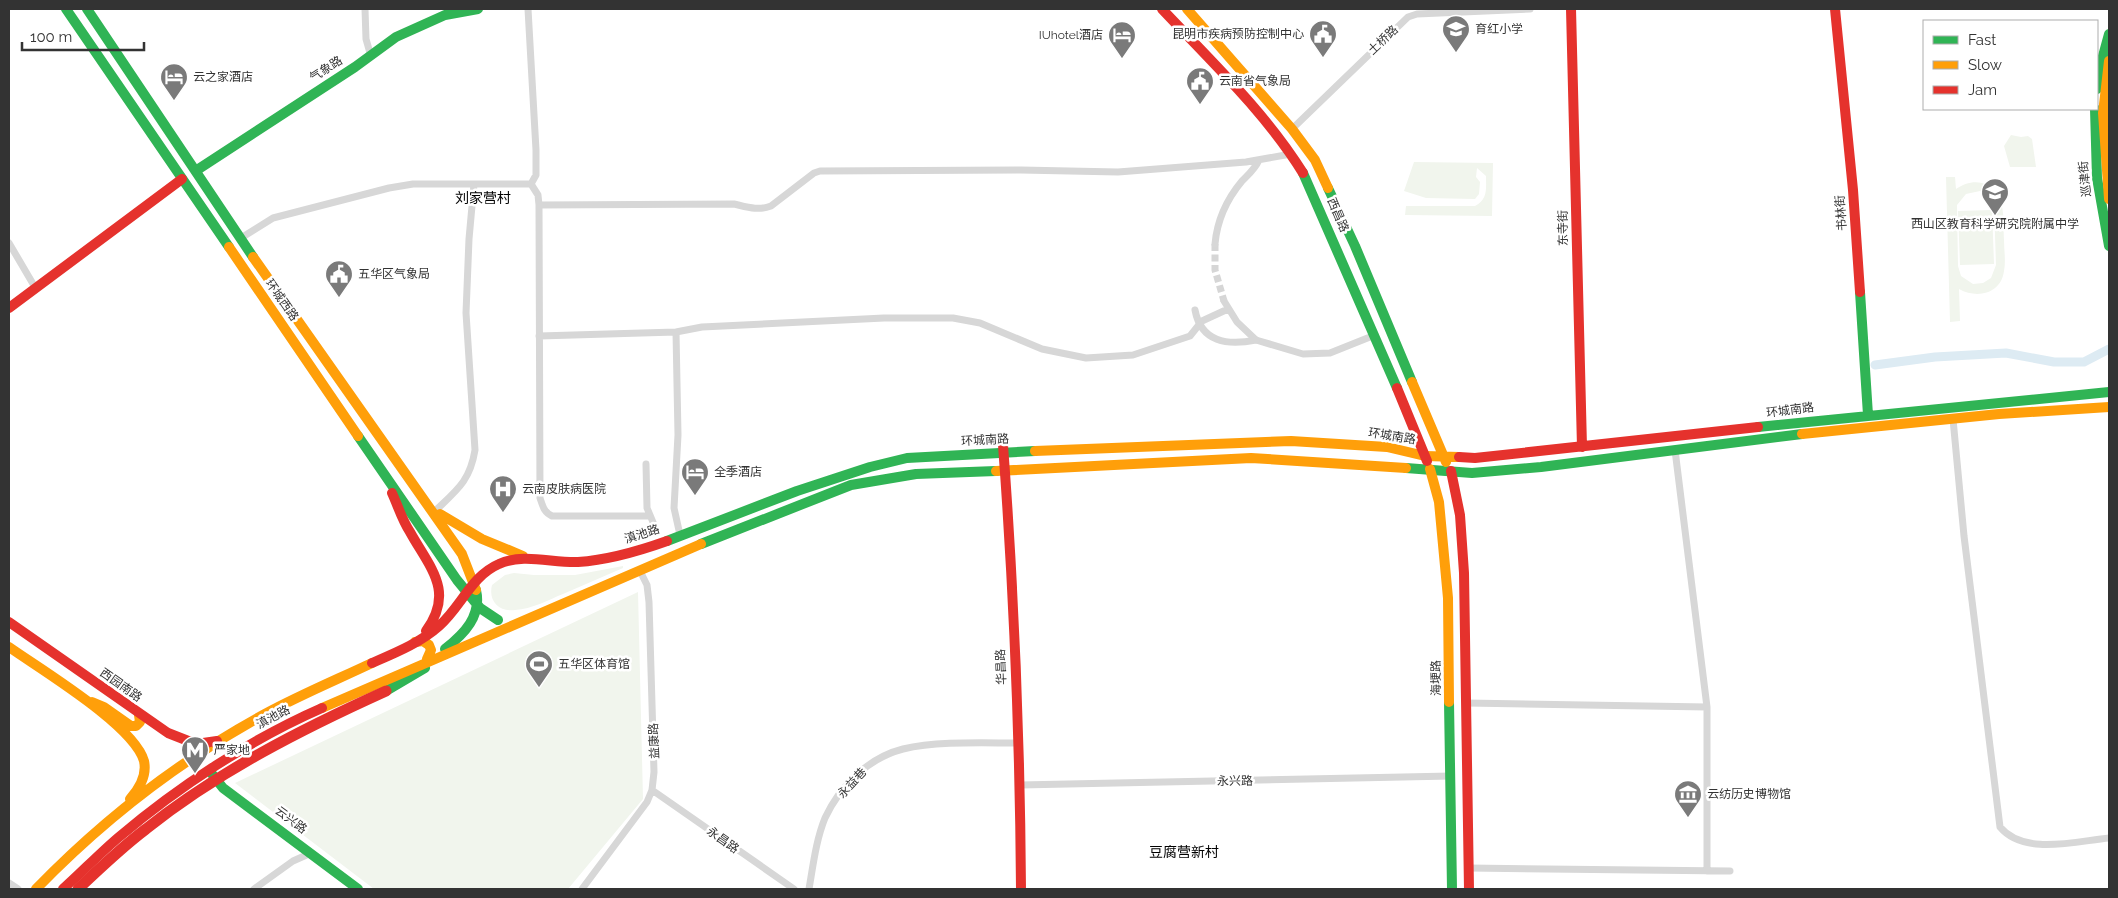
<svg xmlns="http://www.w3.org/2000/svg" width="2118" height="898" viewBox="0 0 2118 898" font-family="Raleway,'Noto Sans SC',sans-serif">
	<style>
		.green { fill: #f1f5ed; fill-rule: evenodd }
		.lines { fill: none; stroke-linecap: round; stroke-linejoin: round }
		.canal { stroke: #ddebf3; stroke-width: 9 }
		.street-tunnel { stroke: #d6d6d6; stroke-width: 7; stroke-dasharray: 7 3.5; stroke-linecap: butt }
		.street { stroke: #d7d7d7; stroke-width: 7 }
		.fast { stroke: #30b455; stroke-width: 10 }
		.slow { stroke: #ff9f0a; stroke-width: 10 }
		.jam { stroke: #e5322d; stroke-width: 10 }
		.street-bridge { stroke: #d7d7d7; stroke-width: 7 }
		.jam-bridge { stroke: #e5322d; stroke-width: 11 }
		.labels { text-anchor: middle; dominant-baseline: central; stroke-width: 5; stroke-linejoin: round; paint-order: stroke }
		.poi-label { font-size: 12px; fill: #333; stroke: #fff; text-anchor: start }
		.street-label { font-size: 12px; fill: #333; stroke: #fff }
		.neighbourhood-label { font-size: 14px; fill: #000; stroke: #fff }
	</style>
	<rect width="100%" height="100%" fill="#fff"/>
	<path class="green" d="M2011,135L2021,137L2028,136L2032,139L2036,167H2010L2004,146Z
		M1414,162L1493,163L1492,216L1405,215L1406,206H1475C1488,199 1486,189 1486,176L1477,168L1476,177L1480,182L1479,194L1475,199L1426,198L1404,191Z
		M1946,177H1955L1956,189C1964,184 1972,181 1982,183C2007,190 2003,219 2004,240C2004,250 2006,261 2004,271C2001,294 1977,299 1959,289L1960,321L1950,322ZM1980,191L1989,196L1994,204L1996,265L1991,278L1983,283L1973,284L1961,276L1958,266L1957,205L1966,194Z
		M1992,210L1994,264L1960,265L1958,211Z
		M623,566V568C603,577 583,585 563,594C548,600 532,609 515,610C499,612 488,601 492,585L505,575L514,573L534,575H575Z
		M638,592L643,799L568,889H374L235,783Z"/>
	<g class="lines">
		<path class="canal" d="M1875,365L1935,357L2006,353L2054,362H2084L2109,349"/>
		<path class="street-tunnel" d="M1215,244V270L1224,301"/>
		<path class="street" d="M365,9L366,39L370,53
			M528,9L536,150V175L531,184
			M1292,129L1408,17L1417,14L1530,9
			M539,205L734,204C747,207 758,211 771,206L814,173L820,171L1021,170L1118,172L1246,162L1291,154
			M241,238L273,218L389,188L413,184H531L538,195L539,205L540,498C543,507 544,512 552,516H650
			M9,243L36,289
			M1215,244C1217,221 1227,199 1242,181C1249,174 1255,169 1259,160
			M1224,301L1237,322L1256,340L1303,354L1330,353L1375,335
			M676,332L678,435L674,508L680,535
			M539,336L676,332L702,327L884,318H953L980,323L1042,349L1086,358L1133,355L1190,336L1202,321L1228,309
			M1953,419L1964,536L2000,827C2024,856 2076,841 2109,838
			M1675,450L1707,707V871
			M646,464L647,508L655,527
			M435,511C457,490 470,481 475,450L466,313L469,239L474,184
			M1466,703L1707,707
			M1020,785L1451,776
			M652,790L794,889
			M1468,868L1730,871
			M9,883L18,889
			M254,889L293,861L311,853
			M582,889L647,802L652,790L654,772L649,602L647,585L640,571
			M809,889C813,866 816,840 825,818C840,786 868,758 903,749C937,741 981,743 1017,743"/>
		<path class="fast" d="M66,9L229,247
			M87,9L253,257
			M2097,89L2100,67L2109,34
			M2095,109L2097,178L2109,246
			M197,170L355,67L396,37L445,15L478,9
			M1303,173L1397,388
			M1328,188L1355,246L1412,382
			M1860,292L1868,415
			M1758,427L2109,392
			M358,436L457,580L480,608L498,620
			M1406,468L1472,473L1541,467L1802,434
			M667,541L797,491L870,467L907,458L1035,451
			M701,544L851,485L916,474L996,471
			M445,649C464,634 482,616 476,590
			M386,691L425,668
			M1449,702L1452,889
			M212,774L223,788L358,889"/>
		<path class="slow" d="M1187,9L1292,129L1315,160L1328,188
			M2109,61L2103,113L2109,199
			M229,247L358,436
			M253,257L462,554L476,590
			M1412,382L1446,462
			M1802,434L1999,414L2109,407
			M1035,451L1291,441L1387,447L1425,456L1459,457
			M1430,469L1439,502L1448,598L1449,702
			M996,471L1251,458L1406,468
			M440,514L482,539L523,556
			M415,642L423,641L429,645L431,650L427,659
			M9,647C40,669 134,725 144,761C147,775 139,789 130,799
			M92,702L104,707L131,726H136L140,722L139,715
			M322,708L701,544
			M36,889C104,819 180,760 265,714C300,695 336,680 372,663"/>
		<path class="jam" d="M1162,9C1211,61 1265,112 1303,173
			M1571,9L1582,447
			M1835,9L1853,190L1860,292
			M9,308L182,179
			M1397,388L1427,461
			M1003,445C1014,593 1020,741 1021,889
			M1459,457L1475,458L1758,427
			M1451,471L1460,515L1464,573L1469,889
			M392,493C398,506 402,520 410,532C430,568 455,591 426,631
			M9,622L168,733L196,744L217,741
			M372,663C395,653 420,643 439,626C461,607 471,576 499,564C523,553 552,563 578,562C609,560 639,551 667,541
			M63,889C82,872 100,853 119,837C178,787 251,739 322,708"/>
		<path class="street-bridge" d="M1195,310C1201,342 1227,346 1256,340"/>
		<path class="jam-bridge" d="M78,889C100,868 122,847 146,829C219,771 302,729 386,691"/>
	</g>
	<defs>
		<g id="school-pin" transform="scale(1.4375)"><path d="M0 17L-7.5 6A9.5 9.5 0 1 1 7.5 6Z" fill="#7a7a7a" stroke="#fff"/><path d="M0-5L7-2L0 1L-7-2ZM-4 1L0 2.5L4 1V4Q0 6-4 4Z" fill="#fff"/></g>
		<g id="civic-pin" transform="scale(1.4375)"><path d="M0 17L-7.5 6A9.5 9.5 0 1 1 7.5 6Z" fill="#7a7a7a" stroke="#fff"/><path d="M-.6-6.5H3V-4.5H.6V-3L4-1V1h2V6H-6V1h2V-1L-.6-3ZM-1.2 2.5V6h2.4V2.5Z" fill="#fff"/></g>
		<g id="hotel-pin" transform="scale(1.4375)"><path d="M0 17L-7.5 6A9.5 9.5 0 1 1 7.5 6Z" fill="#7a7a7a" stroke="#fff"/><path d="M-6-4.5h1.5V1H6V5H4.5V3h-9V5H-6ZM-4 0a1.8 1.8 0 1 1 3.6 0ZM.5 0V-2.5h3Q6-2.5 6 0Z" fill="#fff"/></g>
		<g id="hospital-pin" transform="scale(1.4375)"><path d="M0 17L-7.5 6A9.5 9.5 0 1 1 7.5 6Z" fill="#7a7a7a" stroke="#fff"/><path d="M-5-5h3v3.5h4V-5h3V5h-3V1.5h-4V5h-3Z" fill="#fff"/></g>
		<g id="stadium-pin" transform="scale(1.4375)"><path d="M0 17L-7.5 6A9.5 9.5 0 1 1 7.5 6Z" fill="#7a7a7a" stroke="#fff"/><path d="M0-5a6.5 5 0 1 0 0 10a6.5 5 0 1 0 0-10ZM-3.5-1.8h7v3.6h-7Z" fill="#fff"/></g>
		<g id="metro-pin" transform="scale(1.4375)"><path d="M0 17L-7.5 6A9.5 9.5 0 1 1 7.5 6Z" fill="#7a7a7a" stroke="#fff"/><path d="M-5.5 5V-5H-3L0 0L3-5H5.5V5H3V-.5L0 4L-3-.5V5Z" fill="#fff"/></g>
		<g id="museum-pin" transform="scale(1.4375)"><path d="M0 17L-7.5 6A9.5 9.5 0 1 1 7.5 6Z" fill="#7a7a7a" stroke="#fff"/><path d="M0-6L6-3V-2H-6V-3ZM-5-1h2V3h-2ZM-1-1h2V3h-2ZM3-1h2V3H3ZM-6 4H6V6H-6Z" fill="#fff"/></g>
	</defs>
	<g fill-rule="evenodd">
		<use href="#school-pin" x="1456" y="29"/>
		<use href="#civic-pin" x="1323" y="34"/>
		<use href="#hotel-pin" x="1122" y="35"/>
		<use href="#hotel-pin" x="174" y="77"/>
		<use href="#civic-pin" x="1200" y="81"/>
		<use href="#school-pin" x="1995" y="192"/>
		<use href="#civic-pin" x="339" y="274"/>
		<use href="#hotel-pin" x="695" y="472"/>
		<use href="#hospital-pin" x="503" y="489"/>
		<use href="#stadium-pin" x="539" y="664"/>
		<use href="#metro-pin" x="195" y="750"/>
		<use href="#museum-pin" x="1688" y="794"/>
	</g>
	<g class="labels">
		<g class="poi-label">
			<text x="1475" y="29">育红小学</text>
			<text x="1304" y="34" text-anchor="end">昆明市疾病预防控制中心</text>
			<text x="1103" y="35" text-anchor="end">IUhotel酒店</text>
			<text x="193" y="77">云之家酒店</text>
			<text x="1219" y="81">云南省气象局</text>
			<text x="1995" y="224" text-anchor="middle">西山区教育科学研究院附属中学</text>
			<text x="358" y="274">五华区气象局</text>
			<text x="714" y="472">全季酒店</text>
			<text x="522" y="489">云南皮肤病医院</text>
			<text x="558" y="664">五华区体育馆</text>
			<text x="214" y="750">严家地</text>
			<text x="1707" y="794">云纺历史博物馆</text>
		</g>
		<g class="street-label">
			<text transform="translate(1383 40) rotate(-43)">土桥路</text>
			<text transform="translate(326 69) rotate(-33)">气象路</text>
			<text transform="translate(2085 179) rotate(-96)">巡津街</text>
			<text transform="translate(1841 213) rotate(-94)">书林街</text>
			<text transform="translate(1338 215) rotate(67)">西昌路</text>
			<text transform="translate(1563 228) rotate(-91)">东寺街</text>
			<text transform="translate(282 300) rotate(55)">环城西路</text>
			<text transform="translate(1790 410) rotate(-7)">环城南路</text>
			<text transform="translate(1392 436) rotate(9)">环城南路</text>
			<text transform="translate(985 440) rotate(-3)">环城南路</text>
			<text transform="translate(642 534) rotate(-18)">滇池路</text>
			<text transform="translate(1001 667) rotate(-92)">华昌路</text>
			<text transform="translate(1436 678) rotate(-91)">海埂路</text>
			<text transform="translate(121 685) rotate(35)">西园南路</text>
			<text transform="translate(273 717) rotate(-28)">滇池路</text>
			<text transform="translate(654 741) rotate(-92)">益康路</text>
			<text transform="translate(1235 781) rotate(-1)">永兴路</text>
			<text transform="translate(852 783) rotate(-47)">永益巷</text>
			<text transform="translate(291 820) rotate(37)">云兴路</text>
			<text transform="translate(723 840) rotate(35)">永昌路</text>
		</g>
		<g class="neighbourhood-label">
			<text x="483" y="198">刘家营村</text>
			<text x="1184" y="852">豆腐营新村</text>
		</g>
	</g>
	<rect width="2118" height="898" fill="none" stroke="#333333" stroke-width="20"/>
	<rect x="1923" y="20" width="175" height="90" fill="#ffffff" stroke="#adadad"/>
	<rect x="1933" y="36" width="25" height="8" fill="#30b455" stroke="#adadad"/>
	<text x="1968" y="45" font-size="15" fill="#333333">Fast</text>
	<rect x="1933" y="61" width="25" height="8" fill="#ff9f0a" stroke="#adadad"/>
	<text x="1968" y="70" font-size="15" fill="#333333">Slow</text>
	<rect x="1933" y="86" width="25" height="8" fill="#e5322d" stroke="#adadad"/>
	<text x="1968" y="95" font-size="15" fill="#333333">Jam</text>
	<path d="M22 42v8h122v-8" fill="none" stroke="#333333" stroke-width="2.5"/>
	<text x="30" y="42" font-size="15" fill="#333333" stroke="#ffffff" stroke-width="4" paint-order="stroke">100 m</text>
</svg>
